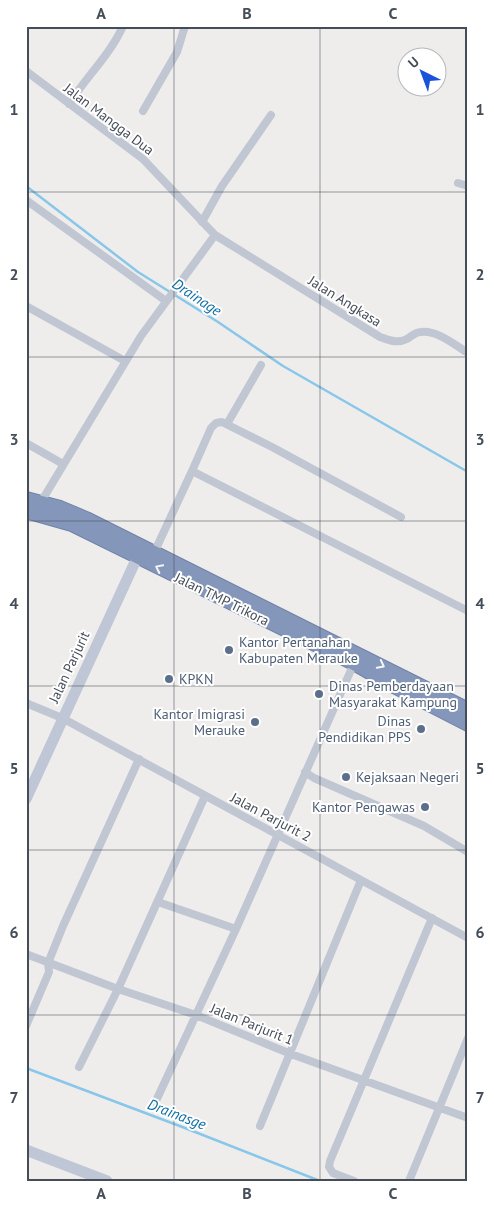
<svg xmlns="http://www.w3.org/2000/svg" width="494" height="1207" viewBox="0 0 494 1207" font-family="'PT Sans',sans-serif">
	<style>
		.lines { fill: none; stroke-linecap: round; stroke-linejoin: round }
		.stream { stroke: #88c7ea; stroke-width: 2.5 }
		.highway-casing { stroke: #7082a7; stroke-width: 16 }
		.street { stroke: #c0c6d2; stroke-width: 8 }
		.secondary { stroke: #bfc6d6; stroke-width: 11 }
		.highway { stroke: #8497bb; stroke-width: 14 }
		.oneway { stroke: #f3f5f8 }
		.grid { fill: none; stroke: #454d59; stroke-width: 1; stroke-opacity: 0.55 }
		.service-dot { fill: #5c6f8a; stroke: #fff; stroke-width: 2 }
		.labels { text-anchor: middle; dominant-baseline: central; stroke-width: 4; stroke-linejoin: round; paint-order: stroke }
		.street-label { font-size: 14px; fill: #454d59; stroke: #fff }
		.service-label { font-size: 14px; fill: #4e5e75; stroke: #fff; text-anchor: start }
		.water-label { font-size: 15px; font-style: italic; fill: #0e6ea3; stroke: #fff }
		.neatline { fill: none; stroke: #454d59; stroke-width: 2 }
		.grid-label { font-size: 16px; text-anchor: middle; font-weight: bold; fill: #454d59 }
	</style>
	<rect width="100%" height="100%" fill="#efedec"/>
	<g class="lines">
		<path class="stream" d="M26,186L138,272L218,322L283,366L468,472
			M26,1068L185,1128L320,1181"/>
		<g class="highway-casing">
			<path id="highway" d="M26,499L60,508L86,519L468,710
				M26,511L72,524L354,663L396,687L468,724"/>
		</g>
		<path class="street" d="M26,71L143,159L215,235L380,337C389,340 397,344 407,339C411,336 416,332 421,332C437,330 455,345 468,353
			M69,104C86,77 110,55 123,26
			M143,111L177,52L185,26
			M458,183L468,186
			M26,200L166,301
			M202,222L222,186L271,115
			M26,306L125,361
			M227,424L261,365
			M26,443L63,464
			M41,502L141,336L215,235
			M401,517L272,447L222,422L216,423L211,428L192,471L468,611
			M154,553L192,471
			M26,703L62,718L468,938
			M305,772L314,778L424,826L468,852
			M158,902L236,929
			M26,954L118,989L196,1015L291,1054L468,1118
			M26,1026L49,972L48,963L63,926L139,759
			M79,1067L118,989L205,796
			M155,1103L236,929L355,661
			M260,1126L361,880
			M354,1181L333,1173L329,1167L330,1161L432,918
			M409,1181L468,1038"/>
		<path class="secondary" d="M26,799L141,549
			M26,1150L107,1181"/>
		<use href="#highway" class="highway"/>
	</g>
	<defs><path id="oneway-chevron" d="M-2-3.5L2.5 0L-2 3.5" fill="none" stroke-width="1.6" stroke-linecap="round" stroke-linejoin="round" transform="scale(1.25)"/></defs>
	<g class="oneway">
		<use href="#oneway-chevron" transform="translate(159 568) rotate(-154)"/>
		<use href="#oneway-chevron" transform="translate(381 665) rotate(27)"/>
	</g>
	<path class="grid" d="M174,26V1181M320,26V1181M26,192H468M26,357H468M26,521H468M26,686H468M26,850H468M26,1015H468"/>
	<g class="service-dot">
		<circle cx="229" cy="650" r="5"/>
		<circle cx="169" cy="679" r="5"/>
		<circle cx="319" cy="694" r="5"/>
		<circle cx="255" cy="722" r="5"/>
		<circle cx="421" cy="729" r="5"/>
		<circle cx="346" cy="777" r="5"/>
		<circle cx="425" cy="807" r="5"/>
	</g>
	<g class="labels">
		<g class="street-label">
			<text transform="translate(109 119) rotate(37)">Jalan Mangga Dua</text>
			<text transform="translate(345 301) rotate(32)">Jalan Angkasa</text>
			<text transform="translate(222 599) rotate(26)">Jalan TMP Trikora</text>
			<text transform="translate(69 667) rotate(-65)">Jalan Parjurit</text>
			<text transform="translate(271 817) rotate(28)">Jalan Parjurit 2</text>
			<text transform="translate(252 1024) rotate(22)">Jalan Parjurit 1</text>
		</g>
		<g class="service-label">
			<text x="239" y="642">Kantor Pertanahan<tspan x="239" dy="16">Kabupaten Merauke</tspan></text>
			<text x="179" y="679">KPKN</text>
			<text x="329" y="686">Dinas Pemberdayaan<tspan x="329" dy="16">Masyarakat Kampung</tspan></text>
			<text x="245" y="714" text-anchor="end">Kantor Imigrasi<tspan x="245" dy="16">Merauke</tspan></text>
			<text x="411" y="721" text-anchor="end">Dinas<tspan x="411" dy="16">Pendidikan PPS</tspan></text>
			<text x="356" y="777">Kejaksaan Negeri</text>
			<text x="415" y="807" text-anchor="end">Kantor Pengawas</text>
		</g>
		<g class="water-label">
			<text transform="translate(197 297) rotate(33)">Drainage</text>
			<text transform="translate(177 1114) rotate(21)">Drainasge</text>
		</g>
	</g>
	<rect width="494" height="1207" fill="none" stroke="#ffffff" stroke-width="55"/>
	<g transform="translate(422 72) rotate(318)"><circle r="24" fill="#ffffff" stroke="#b5b8bd"/>
	<path d="M0-4L9 19L0 12L-9 19Z" fill="#1b52da"/>
	<text y="-8" font-size="14" font-weight="bold" text-anchor="middle" fill="#454d59">U</text>
	</g>
	<rect x="28" y="28" width="438" height="1152" class="neatline"/>
	<g class="grid-label">
		<text x="101" y="19">A</text>
		<text x="247" y="19">B</text>
		<text x="393" y="19">C</text>
		<text x="14" y="115">1</text>
		<text x="480" y="115">1</text>
		<text x="14" y="280">2</text>
		<text x="480" y="280">2</text>
		<text x="14" y="445">3</text>
		<text x="480" y="445">3</text>
		<text x="14" y="609">4</text>
		<text x="480" y="609">4</text>
		<text x="14" y="774">5</text>
		<text x="480" y="774">5</text>
		<text x="14" y="938">6</text>
		<text x="480" y="938">6</text>
		<text x="14" y="1103">7</text>
		<text x="480" y="1103">7</text>
		<text x="101" y="1199">A</text>
		<text x="247" y="1199">B</text>
		<text x="393" y="1199">C</text>
	</g>
</svg>
